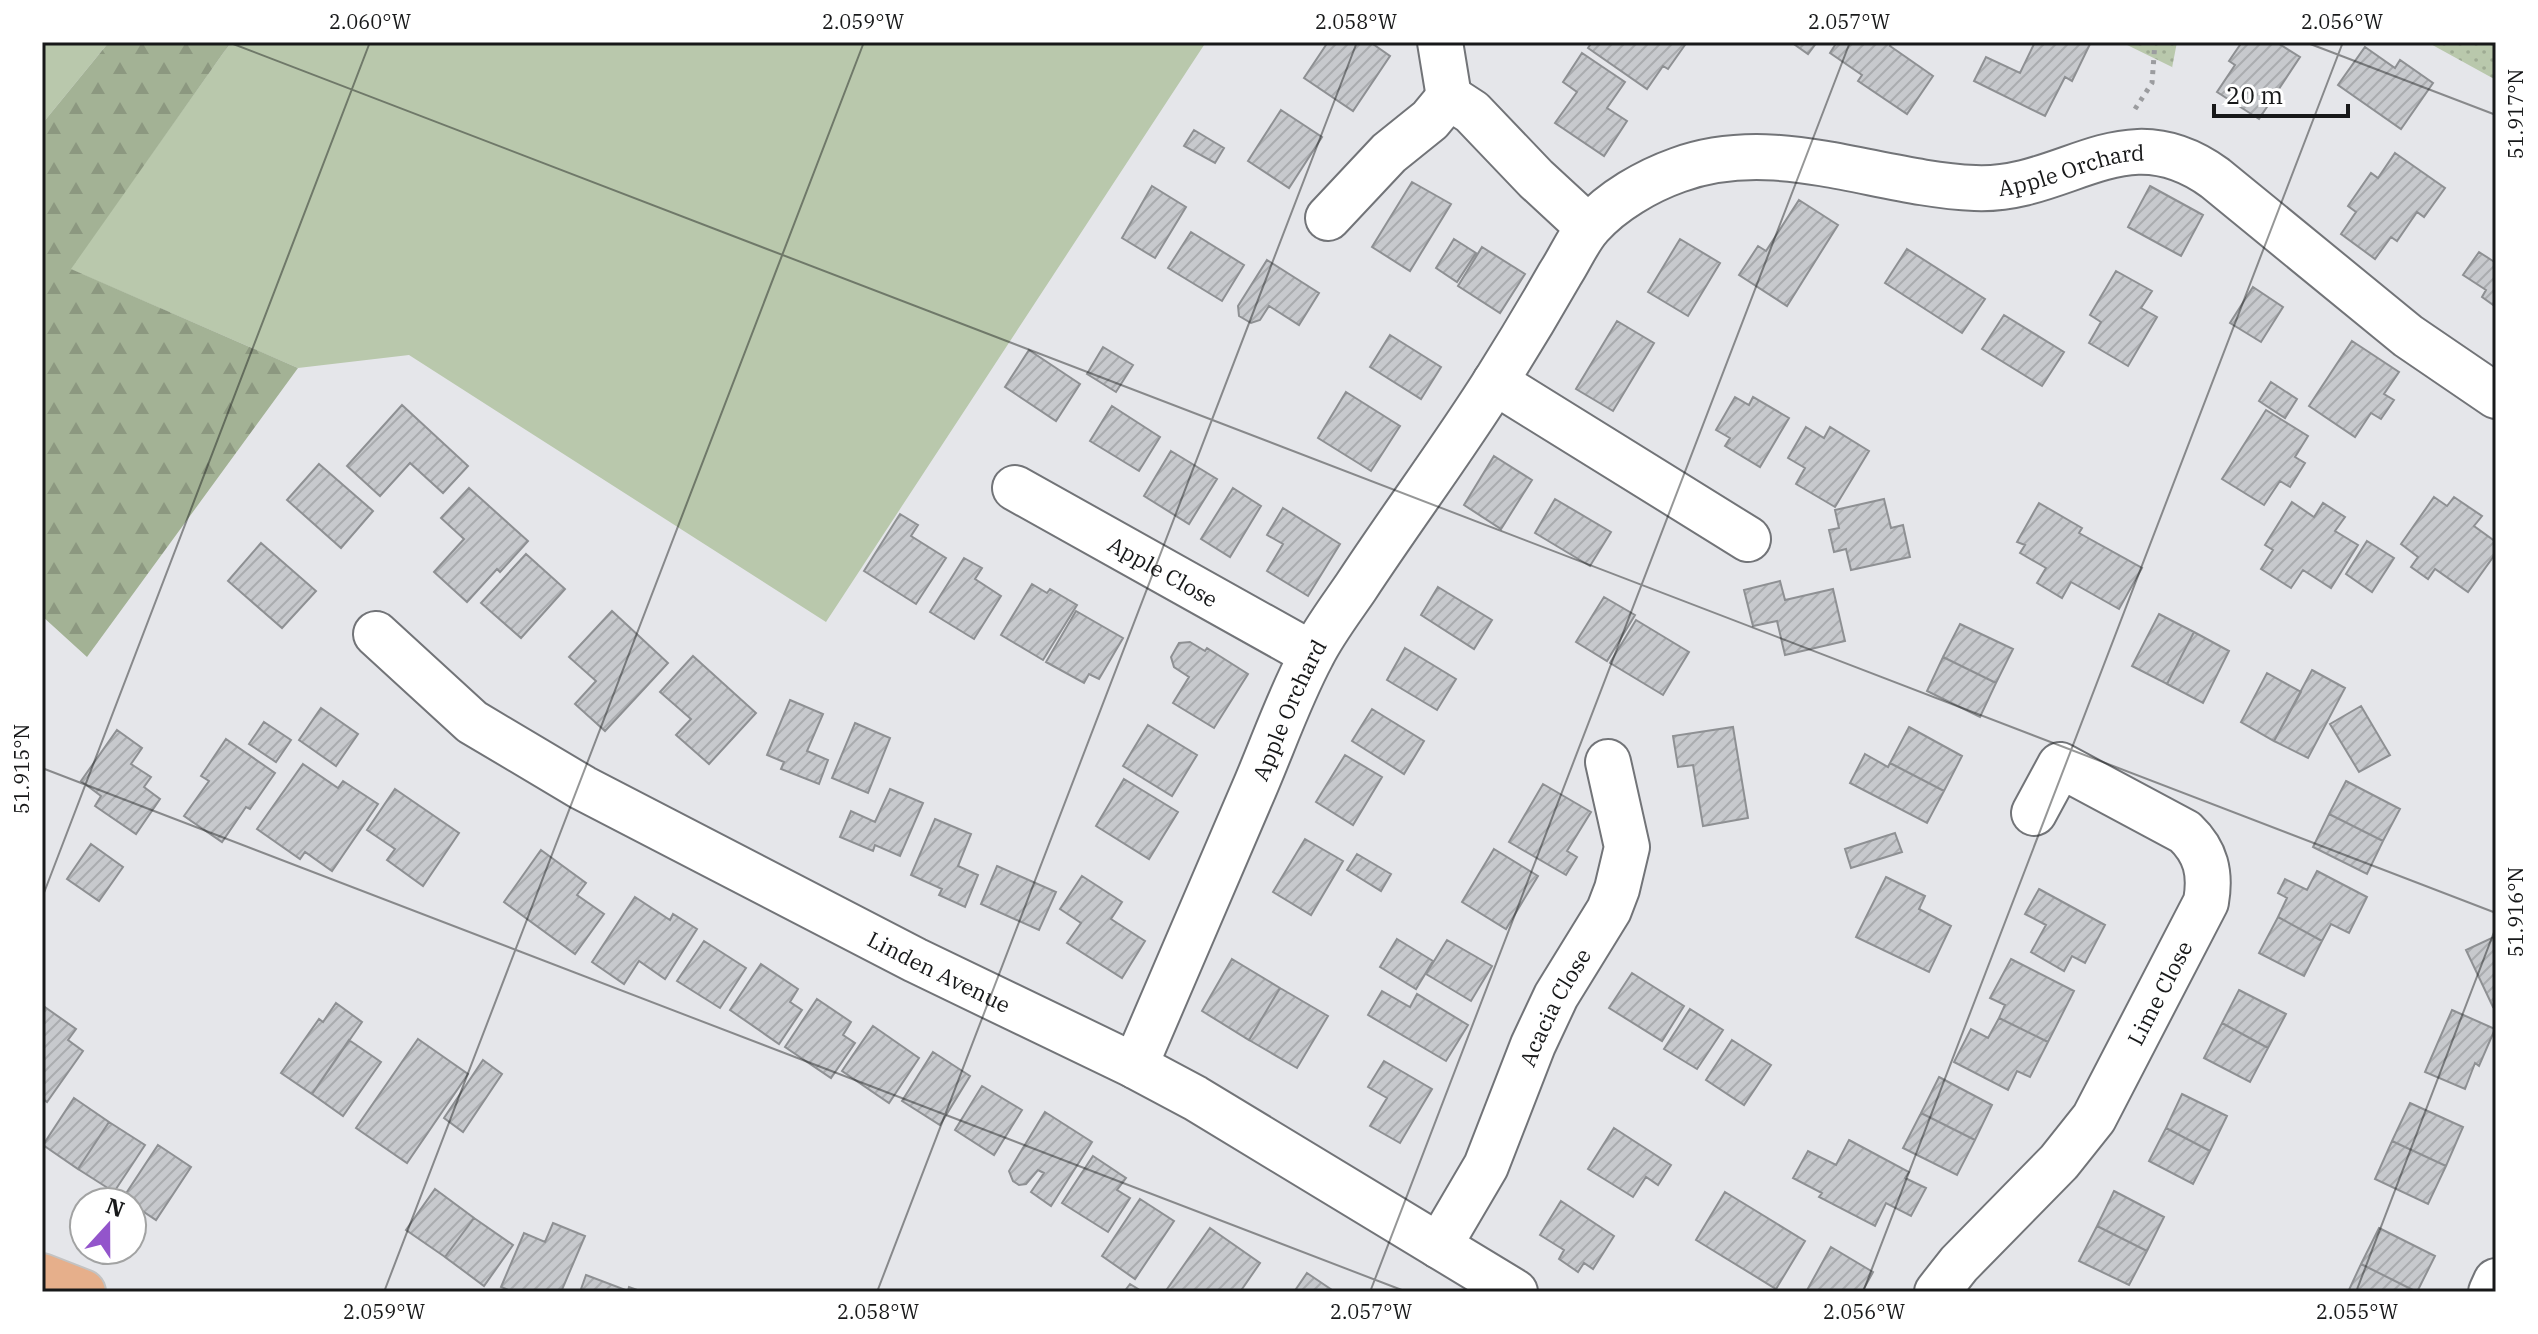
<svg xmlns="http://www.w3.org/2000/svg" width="2538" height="1334" viewBox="0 0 2538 1334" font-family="'IBM Plex Serif',serif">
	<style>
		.grass { fill: #b9c8ac }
		.forest { fill: url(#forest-firs) }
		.park { fill: url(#park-dots) }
		.building { fill: url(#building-hatch); stroke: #8e9093; stroke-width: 2 }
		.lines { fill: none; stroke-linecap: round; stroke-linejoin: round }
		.minor-casing { stroke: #727478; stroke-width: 48 }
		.major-casing { stroke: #c3c3c3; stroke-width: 48 }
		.path { stroke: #9b9c9f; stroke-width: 5; stroke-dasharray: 4 6; stroke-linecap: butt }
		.minor { stroke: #fff; stroke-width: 44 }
		.major { stroke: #e6af8b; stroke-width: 44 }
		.ticks { fill: none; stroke: #171819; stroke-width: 2; stroke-opacity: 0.45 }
		.labels { text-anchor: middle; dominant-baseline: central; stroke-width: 7; stroke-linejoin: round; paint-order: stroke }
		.street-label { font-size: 22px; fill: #171819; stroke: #fff }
		.neatline { fill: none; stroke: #171819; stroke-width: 3 }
		.ticks-label { font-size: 20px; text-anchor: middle; fill: #171819 }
	</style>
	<defs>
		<pattern id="forest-firs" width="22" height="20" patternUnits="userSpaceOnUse" patternTransform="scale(2)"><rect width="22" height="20" fill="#a3b295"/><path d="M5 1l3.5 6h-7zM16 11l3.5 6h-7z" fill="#8c9880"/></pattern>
		<pattern id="park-dots" width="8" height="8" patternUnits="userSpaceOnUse" patternTransform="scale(2)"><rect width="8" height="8" fill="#b9c8ac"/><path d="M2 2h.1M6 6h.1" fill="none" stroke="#9eab93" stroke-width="1.8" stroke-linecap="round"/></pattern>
		<pattern id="building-hatch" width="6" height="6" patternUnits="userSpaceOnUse" patternTransform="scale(2)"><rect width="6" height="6" fill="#c7c9cd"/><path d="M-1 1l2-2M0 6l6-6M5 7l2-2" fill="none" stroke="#aaacaf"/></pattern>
	</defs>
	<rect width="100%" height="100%" fill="#e5e6ea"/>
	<path class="grass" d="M42,42H109L42,124Z
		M231,42H1206L826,622L409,355L298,368L70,269Z"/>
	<path class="forest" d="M109,42H231L71,269L298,368L87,657L42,616V124Z"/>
	<path class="park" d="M2121,42H2177L2172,68V67Z
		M2427,42H2496V80Z"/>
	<path class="building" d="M1328,42H1370L1390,56L1353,111L1304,78Z
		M1592,42H1687L1668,69L1663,66L1647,89L1588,48Z
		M1791,42H1817L1808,54Z
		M1837,42H1892L1890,46L1933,76L1907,114L1858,81L1862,75L1830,53Z
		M2035,42H2091L2072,81L2065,77L2045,116L1974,81L1986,57L2020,73Z
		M2242,42H2276L2300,57L2259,119L2217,92L2235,65L2229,61Z
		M2365,47L2395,68L2400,60L2433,83L2401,129L2338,85Z
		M1582,53L1625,82L1607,108L1627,121L1604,156L1555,123L1577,92L1563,82Z
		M1281,110L1322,137L1289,188L1248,161Z
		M1194,130L1224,148L1215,163L1184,146Z
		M2395,153L2445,188L2424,217L2417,212L2397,241L2391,237L2375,259L2341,234L2356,212L2348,206L2371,173L2378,178Z
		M1412,182L1451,204L1410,271L1372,247Z
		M1152,186L1186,207L1155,258L1122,238Z
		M2150,186L2203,215L2181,256L2128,227Z
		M1799,200L1838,225L1787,306L1739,275L1758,246L1766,251Z
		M1191,232L1244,265L1222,301L1168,268Z
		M1454,239L1476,253L1457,282L1436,268Z
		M1680,239L1720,263L1688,316L1648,292Z
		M1482,247L1525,274L1500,313L1458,286Z
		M1907,249L1985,299L1962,333L1885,283Z
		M2479,252L2496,263V307L2482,297L2486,290L2463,275Z
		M1267,260L1319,293L1299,325L1269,306L1260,320L1251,323L1239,316L1238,306Z
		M2116,271L2152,291L2141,308L2157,317L2128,366L2089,343L2101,322L2090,315Z
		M2253,287L2283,307L2261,342L2230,323Z
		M2004,315L2064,352L2042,386L1982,349Z
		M1617,321L1654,343L1613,411L1576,389Z
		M1390,335L1441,367L1421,399L1370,367Z
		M2352,341L2399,372L2384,394L2394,400L2381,419L2371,413L2355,437L2309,406Z
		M1103,347L1133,365L1116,392L1087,374Z
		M1029,350L1080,384L1056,421L1005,387Z
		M2271,382L2297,399L2285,418L2259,401Z
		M1346,392L1400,426L1371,471L1318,438Z
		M1735,397L1749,405L1753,397L1789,418L1760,467L1725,446L1730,438L1716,430Z
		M402,405L468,466L443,493L410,463L380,496L347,466Z
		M1112,406L1160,437L1139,471L1090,441Z
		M2266,410L2308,436L2295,457L2305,463L2290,487L2280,481L2264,505L2222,479Z
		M1806,427L1824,438L1830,427L1869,451L1835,507L1796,484L1805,468L1788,458Z
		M1171,451L1217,479L1189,524L1144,496Z
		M1494,456L1532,480L1501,529L1464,505Z
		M319,464L373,511L341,548L287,500Z
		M469,488L528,541L500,572L497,569L467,602L434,572L464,539L441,518Z
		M1233,488L1261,506L1230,557L1201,539Z
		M2434,497L2447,506L2454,497L2482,516L2474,526L2496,542V553L2468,592L2435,569L2428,579L2411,567L2418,557L2401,544Z
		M1555,499L1611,532L1590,566L1535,533Z
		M1884,499L1891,528L1903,525L1910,557L1851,570L1846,549L1834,552L1829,530L1839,528L1835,510Z
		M2292,502L2314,517L2323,503L2345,517L2335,531L2358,545L2331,588L2303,570L2291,588L2261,569L2273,550L2265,545Z
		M2039,503L2082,528L2079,533L2142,568L2119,609L2071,582L2062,598L2037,583L2046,568L2020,553L2025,545L2017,542Z
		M1283,508L1340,544L1308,596L1267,571L1283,544L1267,535Z
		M900,514L918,525L911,536L946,558L916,604L864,571Z
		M2367,541L2394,558L2372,592L2346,574Z
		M261,543L316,591L282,628L228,581Z
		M526,554L565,589L521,638L481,603Z
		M964,558L982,568L975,579L1001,596L974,639L930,612Z
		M1780,581L1785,600L1833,589L1845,641L1785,655L1777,621L1753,626L1744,590Z
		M1032,584L1047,593L1050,589L1077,605L1043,660L1001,635Z
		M1438,587L1492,620L1474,649L1421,615Z
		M1604,597L1635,615L1607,661L1576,642Z
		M612,611L668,663L605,731L575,704L596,681L569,657Z
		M1076,611L1123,638L1099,679L1089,674L1084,683L1046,662Z
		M2159,614L2194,632L2167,684L2132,666Z
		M1636,620L1689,652L1663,695L1610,663Z
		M1960,624L2013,649L1996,683L1943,657Z
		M2194,632L2229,651L2203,703L2167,684Z
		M1190,642L1205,651L1207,648L1248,674L1214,728L1173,703L1189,677L1174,667L1171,657L1179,643Z
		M1405,648L1456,679L1437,710L1387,680Z
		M693,656L756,713L709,764L676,735L691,719L660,692Z
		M1943,657L1996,683L1980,717L1927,691Z
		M2312,670L2345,688L2308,758L2274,741Z
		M2267,673L2301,692L2274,741L2241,722Z
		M790,700L823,714L807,751L828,760L819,784L781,769L784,762L767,755Z
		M2361,706L2390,755L2359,772L2330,724Z
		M321,708L358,734L336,766L299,740Z
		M1372,709L1424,741L1404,774L1352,741Z
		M264,722L291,740L276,762L249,744Z
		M855,723L890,738L868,793L832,778Z
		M1148,725L1197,755L1172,796L1123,766Z
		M1733,727L1748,818L1703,826L1693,765L1678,767L1673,736Z
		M1909,727L1962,756L1944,791L1890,763Z
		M117,730L142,748L131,764L151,777L144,787L160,799L136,834L95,806L101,796L81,781Z
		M226,739L275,773L250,809L246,807L222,842L184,816L209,781L201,776Z
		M1865,754L1888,767L1890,763L1944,791L1927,823L1850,783Z
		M1345,755L1382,777L1353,825L1316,802Z
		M303,764L338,788L343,781L378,804L332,871L305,852L300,859L257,829Z
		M1124,779L1178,812L1149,859L1096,826Z
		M2346,781L2400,809L2383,841L2329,814Z
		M1543,784L1591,812L1567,851L1577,857L1566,875L1509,842Z
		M395,789L459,833L423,886L387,860L395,849L367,830Z
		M890,789L923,803L900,856L875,845L873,851L840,837L851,811L875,822Z
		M2329,814L2383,841L2367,874L2313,847Z
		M935,819L971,834L958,866L978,875L965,907L939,895L942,889L911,875Z
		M1895,833L1902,852L1851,868L1845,849Z
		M1305,839L1343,861L1311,915L1273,892Z
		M91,844L123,867L99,901L67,879Z
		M1494,849L1538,876L1506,929L1462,902Z
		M541,850L586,883L577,895L604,914L575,954L504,902Z
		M1357,854L1391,874L1381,891L1347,870Z
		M997,866L1056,892L1039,930L981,904Z
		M2317,871L2367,897L2349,933L2331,924L2322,941L2278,917L2287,898L2278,893L2285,879L2307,890Z
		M1082,876L1122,902L1111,919L1145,941L1122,978L1067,943L1081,923L1060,909Z
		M1886,877L1925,896L1919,909L1951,926L1929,972L1856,937Z
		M2039,889L2105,925L2085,963L2072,956L2064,971L2031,952L2046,925L2025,914Z
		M635,897L670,920L673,914L697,929L665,979L639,961L624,984L592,962Z
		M2278,917L2322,941L2304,976L2259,953Z
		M2496,936V1006L2493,1007L2466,950Z
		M1397,939L1433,961L1416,989L1380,967Z
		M1447,940L1492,966L1471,1001L1426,974Z
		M704,941L746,968L720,1008L677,981Z
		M1232,959L1280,988L1249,1040L1202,1011Z
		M2011,959L2074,991L2048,1042L1999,1018L2005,1005L1990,998Z
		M761,964L798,989L790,1002L802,1010L779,1044L730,1010Z
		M1632,973L1684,1006L1662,1041L1609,1008Z
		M1280,988L1328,1016L1297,1068L1249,1040Z
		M2239,990L2286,1014L2268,1048L2222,1023Z
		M1382,991L1410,1007L1417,994L1468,1025L1446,1061L1368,1015Z
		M817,999L851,1022L843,1035L855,1043L831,1078L785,1047Z
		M336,1003L362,1022L312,1094L281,1073L319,1019L323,1022Z
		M42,1005L76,1029L68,1040L83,1051L47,1102L42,1098Z
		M1690,1009L1723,1030L1697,1069L1664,1049Z
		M2452,1010L2495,1029L2479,1066L2475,1063L2465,1089L2425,1072Z
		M1999,1018L2048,1042L2030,1077L2017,1071L2008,1090L1954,1062L1971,1029L1988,1038Z
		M2222,1023L2268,1048L2250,1082L2204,1058Z
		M873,1026L919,1058L889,1103L842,1071Z
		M418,1039L468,1074L407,1163L356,1128Z
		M349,1040L381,1062L343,1116L312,1094Z
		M1732,1040L1771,1065L1744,1105L1706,1080Z
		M933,1052L970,1076L940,1125L902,1101Z
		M483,1060L502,1074L463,1132L444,1118Z
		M1384,1061L1432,1089L1400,1143L1370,1126L1387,1098L1368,1087Z
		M1939,1077L1992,1105L1975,1140L1921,1113Z
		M982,1086L1022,1110L994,1155L955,1130Z
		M2182,1094L2227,1116L2210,1151L2166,1128Z
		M74,1098L109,1122L78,1169L43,1145Z
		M2410,1103L2463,1127L2446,1166L2392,1141Z
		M1045,1112L1092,1142L1051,1206L1031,1192L1044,1173L1038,1170L1026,1184L1019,1185L1013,1181L1009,1171Z
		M1921,1113L1975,1140L1957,1175L1903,1148Z
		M109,1122L145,1145L114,1192L78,1169Z
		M1614,1128L1671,1165L1658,1185L1646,1177L1633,1197L1588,1169Z
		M2166,1128L2210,1151L2193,1184L2149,1161Z
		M1849,1140L1909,1172L1905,1178L1926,1188L1911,1216L1886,1203L1875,1226L1819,1197L1822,1193L1793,1178L1808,1151L1836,1165Z
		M2392,1141L2446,1166L2428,1204L2375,1179Z
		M158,1145L191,1167L156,1220L123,1198Z
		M1093,1156L1126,1178L1117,1190L1130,1198L1108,1232L1062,1203Z
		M435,1189L474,1218L445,1257L406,1230Z
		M2114,1191L2164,1217L2147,1251L2097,1226Z
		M1725,1192L1805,1241L1776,1289L1696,1240Z
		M1140,1199L1174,1221L1135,1279L1102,1256Z
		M1561,1201L1614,1236L1593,1269L1584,1263L1578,1272L1559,1259L1564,1250L1540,1235Z
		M474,1218L513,1245L484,1286L445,1257Z
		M553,1223L585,1236L561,1292H514L501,1287L524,1233L545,1242Z
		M2097,1226L2147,1251L2129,1285L2079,1261Z
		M1210,1228L1260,1263L1240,1292H1165Z
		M2379,1228L2435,1256L2417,1292L2361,1264Z
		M1831,1247L1873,1272L1862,1292H1806Z
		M2361,1264L2417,1292H2348Z
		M1307,1273L1335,1292H1294Z
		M586,1275L628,1291L629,1287L643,1292H580Z
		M1130,1284L1143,1292H1124Z"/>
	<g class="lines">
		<g class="minor-casing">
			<g id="minor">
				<path d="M1440,42L1449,97"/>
				<path d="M1328,218L1389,153L1430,120L1449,97L1472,112L1536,179L1588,227"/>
				<path d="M1495,382L1748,539"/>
				<path id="s1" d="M1015,488L1312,654"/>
				<path id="s2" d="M376,634L472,722L583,788L915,960L1135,1066L1195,1098L1515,1292"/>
				<path id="s3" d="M1135,1066C1175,974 1214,881 1254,789C1273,745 1289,698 1312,655C1324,631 1341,609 1356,587C1402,517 1453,449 1497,379C1519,344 1540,309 1560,274C1570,259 1578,239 1590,226C1612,201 1647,181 1678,170C1777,134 1876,184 1975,188C2067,192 2124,112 2215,178L2408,336L2496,396"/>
				<path id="s4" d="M1439,1246L1486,1166L1533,1045L1556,996L1609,910L1617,889L1627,847L1608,762"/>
				<path id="s5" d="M1937,1292L1959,1264L2059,1162L2094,1118L2206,902C2211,873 2206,852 2185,832L2060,765L2034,813"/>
				<path d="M2491,1292L2496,1281"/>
			</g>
		</g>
		<g class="major-casing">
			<path id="major" d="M42,1276L83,1292"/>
		</g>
		<path class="path" d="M2135,109L2152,83L2155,42"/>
		<use href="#minor" class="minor"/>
		<use href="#major" class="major"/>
	</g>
	<path class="ticks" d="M228,42L2496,913M2305,42L2496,115M42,768L1407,1292M42,898L370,42M384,1292L864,42M877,1292L1357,42M1370,1292L1850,42M1863,1292L2343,42M2356,1292L2496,927"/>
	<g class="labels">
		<g class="street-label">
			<text stroke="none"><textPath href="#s3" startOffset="1464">Apple Orchard</textPath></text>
			<text stroke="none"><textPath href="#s1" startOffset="170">Apple Close</textPath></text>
			<text stroke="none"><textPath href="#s3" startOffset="388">Apple Orchard</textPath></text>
			<text stroke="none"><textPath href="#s2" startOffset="660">Linden Avenue</textPath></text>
			<text stroke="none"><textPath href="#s5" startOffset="376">Lime Close</textPath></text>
			<text stroke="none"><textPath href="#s4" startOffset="266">Acacia Close</textPath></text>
		</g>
	</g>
	<rect width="2538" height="1334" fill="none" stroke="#ffffff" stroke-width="88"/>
	<g transform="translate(108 1226) rotate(21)"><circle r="38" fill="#ffffff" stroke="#a2a3a3" stroke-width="2"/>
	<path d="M0-6L14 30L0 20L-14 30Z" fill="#9355cb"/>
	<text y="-12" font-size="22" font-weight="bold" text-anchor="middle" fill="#171819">N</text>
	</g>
	<path d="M2214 104v12h134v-12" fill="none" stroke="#171819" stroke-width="4"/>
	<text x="2226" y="104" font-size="24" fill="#171819" stroke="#ffffff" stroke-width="6" paint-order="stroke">20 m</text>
	<rect x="44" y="44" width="2450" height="1246" class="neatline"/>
	<g class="ticks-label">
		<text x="370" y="29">2.060°W</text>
		<text x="863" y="29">2.059°W</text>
		<text x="1356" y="29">2.058°W</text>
		<text x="1849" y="29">2.057°W</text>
		<text x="2342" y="29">2.056°W</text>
		<text transform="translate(2516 114) rotate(-90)" y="7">51.917°N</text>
		<text transform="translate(22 769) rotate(-90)" y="7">51.915°N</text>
		<text transform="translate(2516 912) rotate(-90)" y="7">51.916°N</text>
		<text x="384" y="1319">2.059°W</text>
		<text x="878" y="1319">2.058°W</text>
		<text x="1371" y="1319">2.057°W</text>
		<text x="1864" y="1319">2.056°W</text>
		<text x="2357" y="1319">2.055°W</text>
	</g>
</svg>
